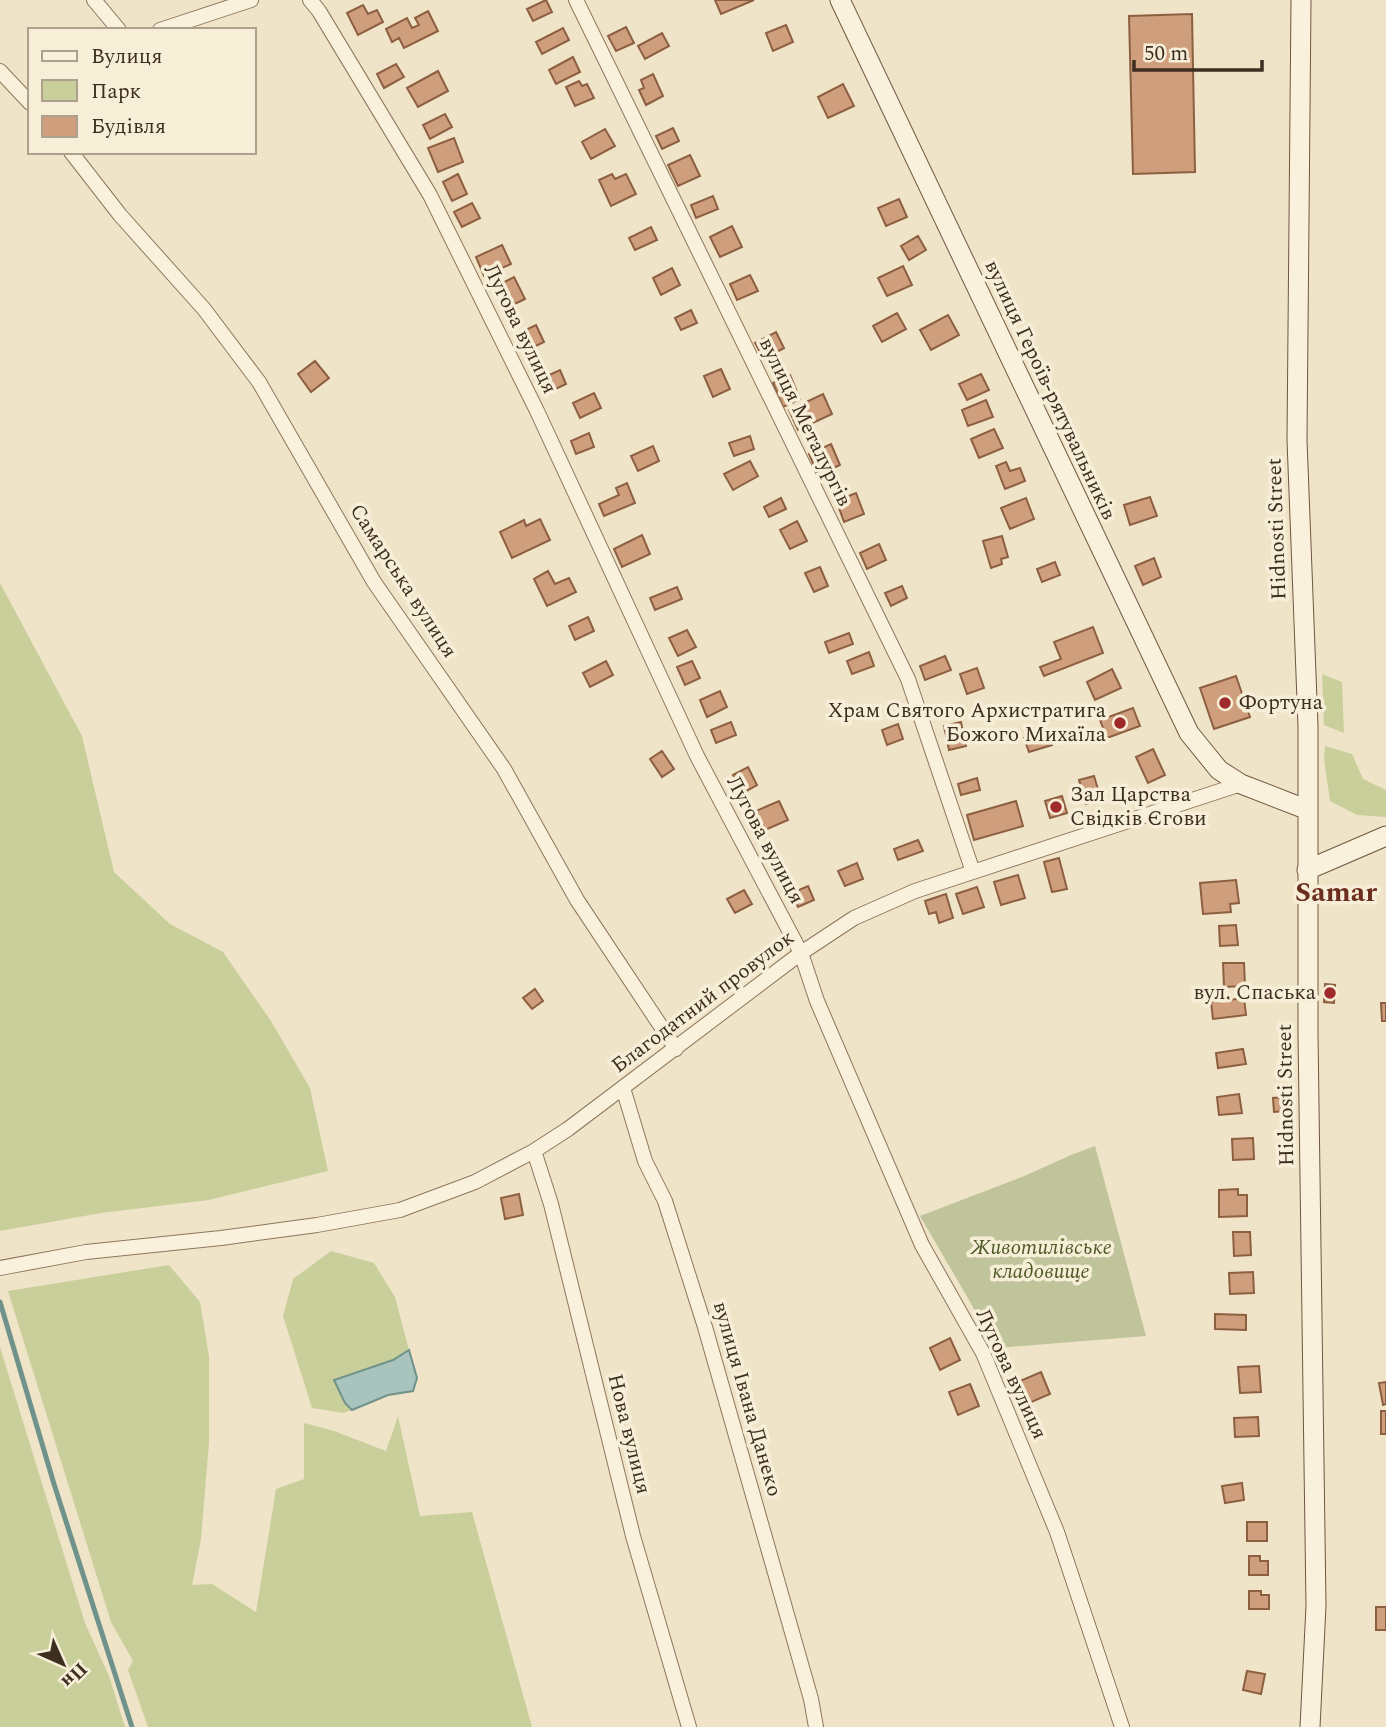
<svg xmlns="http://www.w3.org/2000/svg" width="1386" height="1727" viewBox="0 0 1386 1727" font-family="Spectral,serif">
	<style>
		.green { fill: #c9cf9b }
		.cemetery { fill: #bfc49a }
		.water { fill: #a9c4bc; stroke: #6f938a; stroke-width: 2 }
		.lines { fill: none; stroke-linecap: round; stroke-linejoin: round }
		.stream { stroke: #6f938a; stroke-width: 5 }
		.building { fill: #cf9f7d; stroke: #8d5f41; stroke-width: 2 }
		.street-casing { stroke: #8d765c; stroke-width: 16 }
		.secondary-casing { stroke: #6f573f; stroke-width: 21 }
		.street { stroke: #faf1dc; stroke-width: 14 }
		.secondary { stroke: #faf1dc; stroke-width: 19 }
		.poi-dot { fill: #9e2a2b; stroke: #f7eed8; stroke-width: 2.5 }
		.labels { text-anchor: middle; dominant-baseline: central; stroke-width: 7; stroke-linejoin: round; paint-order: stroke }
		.street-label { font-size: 21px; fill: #3d2e20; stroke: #f7eed8 }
		.poi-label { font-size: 21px; fill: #3d2e20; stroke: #f7eed8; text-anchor: start }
		.park-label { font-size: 21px; font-style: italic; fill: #4d5a26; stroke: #f7eed8 }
		.district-label { font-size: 28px; font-weight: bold; fill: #6b2e1e; stroke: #f7eed8 }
	</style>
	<rect width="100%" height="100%" fill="#f0e4c8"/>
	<path class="green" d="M0,583L82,736L114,872L170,924L223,952L271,1021L310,1088L328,1171L209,1200L101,1213L0,1231Z
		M1322,674L1342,682L1344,733L1324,725Z
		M1325,746L1352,754L1363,779L1386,790V817L1357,815L1330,801L1324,759Z
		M331,1251L374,1263L395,1297L409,1350L393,1360L334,1381L352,1410L343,1413L312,1408L283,1316L293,1279Z
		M169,1265L200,1302L209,1356V1443L201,1539L192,1585L212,1584L256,1612L276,1489L304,1479V1423L334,1431L386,1451L398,1416L420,1516L472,1512L532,1727H148L128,1670L133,1661L111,1622L8,1291Z
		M0,1347L85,1623L109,1676L125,1727H0Z"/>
	<path class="cemetery" d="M1095,1146L1146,1336L997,1348L920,1216L1022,1177L1071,1155Z"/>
	<path class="water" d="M409,1350L417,1378L413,1391L388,1395L352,1410L345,1403L334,1380L393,1360Z"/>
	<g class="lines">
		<path class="stream" d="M0,1302L54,1484L132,1727"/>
	</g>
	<path class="building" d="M546,0L552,12L533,21L527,9Z
		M715,0H754L721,14Z
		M363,5L368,14L377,10L383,22L358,35L347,13Z
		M428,11L438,31L404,48L399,38L392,42L386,29L407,18L412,28L419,25L415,18Z
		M1192,14L1195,172L1133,174L1129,16Z
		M786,25L793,42L773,51L766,33Z
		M626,27L634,43L616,51L608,36Z
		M563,28L569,40L542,54L536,42Z
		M662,33L669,46L645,59L638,46Z
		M573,57L580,72L556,84L549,70Z
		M396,64L404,77L384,88L377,74Z
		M438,71L448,91L418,107L407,88Z
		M653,74L663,96L646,105L639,90L644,88L641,80Z
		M579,81L582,86L587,84L594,98L575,106L566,87Z
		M843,84L854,106L828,118L818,97Z
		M445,114L452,127L430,139L423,125Z
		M673,128L679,141L662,149L656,136Z
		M605,129L615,146L591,159L582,142Z
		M454,138L463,162L438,172L428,148Z
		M690,155L700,176L678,186L668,165Z
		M458,174L467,194L452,201L443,182Z
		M612,174L615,179L626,174L636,194L611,206L599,180Z
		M713,196L718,209L696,218L691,205Z
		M899,199L907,217L886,226L878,208Z
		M472,203L480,218L462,227L454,212Z
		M732,226L742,247L720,257L710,237Z
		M651,227L657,240L635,250L629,238Z
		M918,236L926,250L909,260L901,246Z
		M502,245L511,264L484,276L476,257Z
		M903,266L912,285L887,296L878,278Z
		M672,268L680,285L661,295L653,278Z
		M750,275L758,291L737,300L730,284Z
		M514,277L525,299L504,309L493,288Z
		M691,310L697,323L681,330L675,318Z
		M897,313L906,329L882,342L873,326Z
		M948,315L959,335L931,350L920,330Z
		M536,325L544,342L523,352L515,335Z
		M776,332L784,348L764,359L755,343Z
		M315,361L329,378L311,392L298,374Z
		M721,369L730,389L713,397L704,376Z
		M560,370L566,384L545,394L538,380Z
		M981,374L989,390L967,400L959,384Z
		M790,375L800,399L783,407L773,383Z
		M594,393L601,408L580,418L573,403Z
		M823,394L832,414L798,430L789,410Z
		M986,400L993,417L968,426L962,410Z
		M994,429L1003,448L979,458L971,439Z
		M589,433L594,447L576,454L571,441Z
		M750,436L754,449L734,456L729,443Z
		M831,444L840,465L818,475L809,454Z
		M653,446L659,461L638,471L631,456Z
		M750,461L758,476L733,490L724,474Z
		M1006,462L1010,471L1020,468L1025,481L1005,489L996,466Z
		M627,483L635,503L604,516L599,504L619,495L616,488Z
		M856,493L864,514L844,522L839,508L849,504L846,497Z
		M1150,497L1157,516L1130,525L1124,505Z
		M781,498L786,509L769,517L764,507Z
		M1026,498L1034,519L1010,529L1001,508Z
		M540,519L550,540L512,558L500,532L524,520L526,526Z
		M797,521L807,541L790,549L780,530Z
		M642,535L650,554L622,567L614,549Z
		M1002,536L1008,557L1001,559L1002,564L991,568L983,541Z
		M879,544L886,560L867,569L860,553Z
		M1154,558L1161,577L1143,585L1135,566Z
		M1055,562L1060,575L1042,582L1037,569Z
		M820,567L828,586L814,592L805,573Z
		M548,571L555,584L569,578L576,592L547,606L534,579Z
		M902,586L907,598L891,606L885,593Z
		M677,587L682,599L655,610L650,598Z
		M588,617L594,631L575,640L569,626Z
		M1093,627L1103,653L1044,676L1040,667L1061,659L1054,642Z
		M687,630L696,647L678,656L669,638Z
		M849,633L853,644L829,653L825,642Z
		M869,652L874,666L852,674L847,661Z
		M945,656L951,670L925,680L920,666Z
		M606,661L613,675L590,687L583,673Z
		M692,661L700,678L685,685L677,667Z
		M977,668L984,688L967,694L960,674Z
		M1112,669L1121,688L1095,700L1087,682Z
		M1236,676L1250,717L1214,729L1200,688Z
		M720,691L727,707L707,717L700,700Z
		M1133,708L1140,726L1107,738L1100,720Z
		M731,722L736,735L716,743L711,730Z
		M961,722L966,746L949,750L944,726Z
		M898,724L903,739L887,745L882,730Z
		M1047,730L1052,745L1029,752L1024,738Z
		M1153,749L1165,775L1148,783L1136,757Z
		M662,751L674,769L662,777L650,759Z
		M748,767L757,785L743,793L733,775Z
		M1094,776L1101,799L1086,804L1079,780Z
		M977,778L980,790L961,795L958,784Z
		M1062,796L1067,813L1050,818L1045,801Z
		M779,801L788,820L765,830L756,811Z
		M1016,801L1023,826L974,840L967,815Z
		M918,840L923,851L898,860L894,849Z
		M1059,858L1067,889L1052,892L1044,862Z
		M857,863L863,879L845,886L838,871Z
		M1018,875L1025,898L1001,905L994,882Z
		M1236,880L1239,903L1230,904L1231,912L1203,914L1200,883Z
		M808,886L814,900L798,907L792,893Z
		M977,887L984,907L963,914L956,894Z
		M744,890L752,904L735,913L727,899Z
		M946,894L953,918L939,923L936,912L929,914L925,901Z
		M1236,925L1238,945L1220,946L1219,926Z
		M1223,963H1244L1245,986L1224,987Z
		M1325,984L1335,985L1334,1003L1324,1002Z
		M535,989L543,1001L532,1009L523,998Z
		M1244,998L1246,1015L1213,1019L1211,1002Z
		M1381,1003H1386V1021H1382Z
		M1243,1049L1246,1064L1218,1068L1216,1053Z
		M1239,1094L1242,1113L1219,1115L1217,1097Z
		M1284,1097L1285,1111L1274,1112L1273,1098Z
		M1253,1138L1254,1159L1233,1160L1232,1139Z
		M1238,1189V1195H1247V1216L1219,1217V1190Z
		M519,1194L523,1215L505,1219L501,1198Z
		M1233,1232H1250L1251,1255L1234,1256Z
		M1253,1272L1254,1293L1230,1294L1229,1273Z
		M1215,1314L1246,1315V1330L1215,1329Z
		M950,1338L960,1360L940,1370L930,1348Z
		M1259,1366L1261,1392L1240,1393L1238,1367Z
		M1041,1372L1050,1394L1029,1403L1020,1381Z
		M1386,1382V1404L1383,1405L1379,1383Z
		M970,1384L979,1406L958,1415L949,1392Z
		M1381,1411H1386V1434H1381Z
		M1258,1417L1259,1436L1235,1437L1234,1418Z
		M1242,1483L1244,1500L1225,1503L1222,1486Z
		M1247,1522H1267V1541H1247Z
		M1249,1556H1260V1561H1268V1575H1249Z
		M1249,1591H1261V1595H1269V1609H1249Z
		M1376,1607H1386V1630H1376Z
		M1247,1671L1265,1674L1261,1694L1243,1690Z"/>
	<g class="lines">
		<g class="street-casing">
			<path id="street" d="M94,0L119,30
				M310,0L319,11L430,195L537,411L697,756L801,953L817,1001L922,1245L983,1353L1057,1532L1122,1727
				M576,0L908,679L973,872
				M160,30L251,0
				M0,71L30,103
				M71,152L120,215L204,309L259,382L374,582L504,769L577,900L676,1049
				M623,1088L645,1161L665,1201L705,1327L811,1699L816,1727
				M534,1151L551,1204L633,1536L689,1727
				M0,1268L86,1252L221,1238L317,1225L400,1210L475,1182L534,1151L568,1129L801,953L854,918L915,891L1241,784"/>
		</g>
		<g class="secondary-casing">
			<path id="secondary" d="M840,0L1189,733L1219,770L1241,784L1308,810
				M1301,0L1297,440L1308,726V1033L1316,1606L1310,1727
				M1307,870L1386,836"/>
		</g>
		<use href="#street" class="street"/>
		<use href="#secondary" class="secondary"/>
	</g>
	<g class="poi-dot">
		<circle cx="1225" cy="703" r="7"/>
		<circle cx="1120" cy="723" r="7"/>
		<circle cx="1056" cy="807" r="7"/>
		<circle cx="1330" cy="993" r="7"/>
	</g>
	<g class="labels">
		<g class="street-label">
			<text transform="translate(520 329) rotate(64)">Лугова вулиця</text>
			<text transform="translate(1050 390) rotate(65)">вулиця Героїв-рятувальників</text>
			<text transform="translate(805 422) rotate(64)">вулиця Металургів</text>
			<text transform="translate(1277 529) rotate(-92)">Hidnosti Street</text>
			<text transform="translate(403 581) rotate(57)">Самарська вулиця</text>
			<text transform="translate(765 840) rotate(62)">Лугова вулиця</text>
			<text transform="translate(703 1002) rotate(-37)">Благодатний провулок</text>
			<text transform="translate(1286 1095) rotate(-91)">Hidnosti Street</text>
			<text transform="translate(1011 1374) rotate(65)">Лугова вулиця</text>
			<text transform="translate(747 1399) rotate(74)">вулиця Івана Данеко</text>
			<text transform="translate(629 1434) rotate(76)">Нова вулиця</text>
		</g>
		<g class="poi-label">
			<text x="1239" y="703">Фортуна</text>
			<text x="1106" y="711" text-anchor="end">Храм Святого Архистратига<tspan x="1106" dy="24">Божого Михаїла</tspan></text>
			<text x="1070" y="795">Зал Царства<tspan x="1070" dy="24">Свідків Єгови</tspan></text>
			<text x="1316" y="993" text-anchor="end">вул. Спаська</text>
		</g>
		<g class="park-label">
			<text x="1041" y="1248">Животилівське<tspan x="1041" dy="24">кладовище</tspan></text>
		</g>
		<g class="district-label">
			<text x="1336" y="892">Samar</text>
		</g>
	</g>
	<rect x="28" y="28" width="228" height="126" fill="#f7eed8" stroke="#ada18e" stroke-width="2"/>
	<rect x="42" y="51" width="35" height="10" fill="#faf1dc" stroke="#ada18e" stroke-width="2"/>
	<text x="91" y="63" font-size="21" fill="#3d2e20">Вулиця</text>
	<rect x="42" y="80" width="35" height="21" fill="#c9cf9b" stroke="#ada18e" stroke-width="2"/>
	<text x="91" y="98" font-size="21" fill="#3d2e20">Парк</text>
	<rect x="42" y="116" width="35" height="21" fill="#cf9f7d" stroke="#ada18e" stroke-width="2"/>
	<text x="91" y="133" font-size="21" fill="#3d2e20">Будівля</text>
	<g transform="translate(63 1664) rotate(135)" stroke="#f7eed8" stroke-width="5" paint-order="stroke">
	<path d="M0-5L12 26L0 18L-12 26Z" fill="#3d2e20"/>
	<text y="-10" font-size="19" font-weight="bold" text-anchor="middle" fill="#3d2e20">Пн</text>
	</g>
	<path d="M1134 60v10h128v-10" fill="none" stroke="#3d2e20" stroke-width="3.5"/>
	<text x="1144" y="60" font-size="21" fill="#3d2e20" stroke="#f7eed8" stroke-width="5" paint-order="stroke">50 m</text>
</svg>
